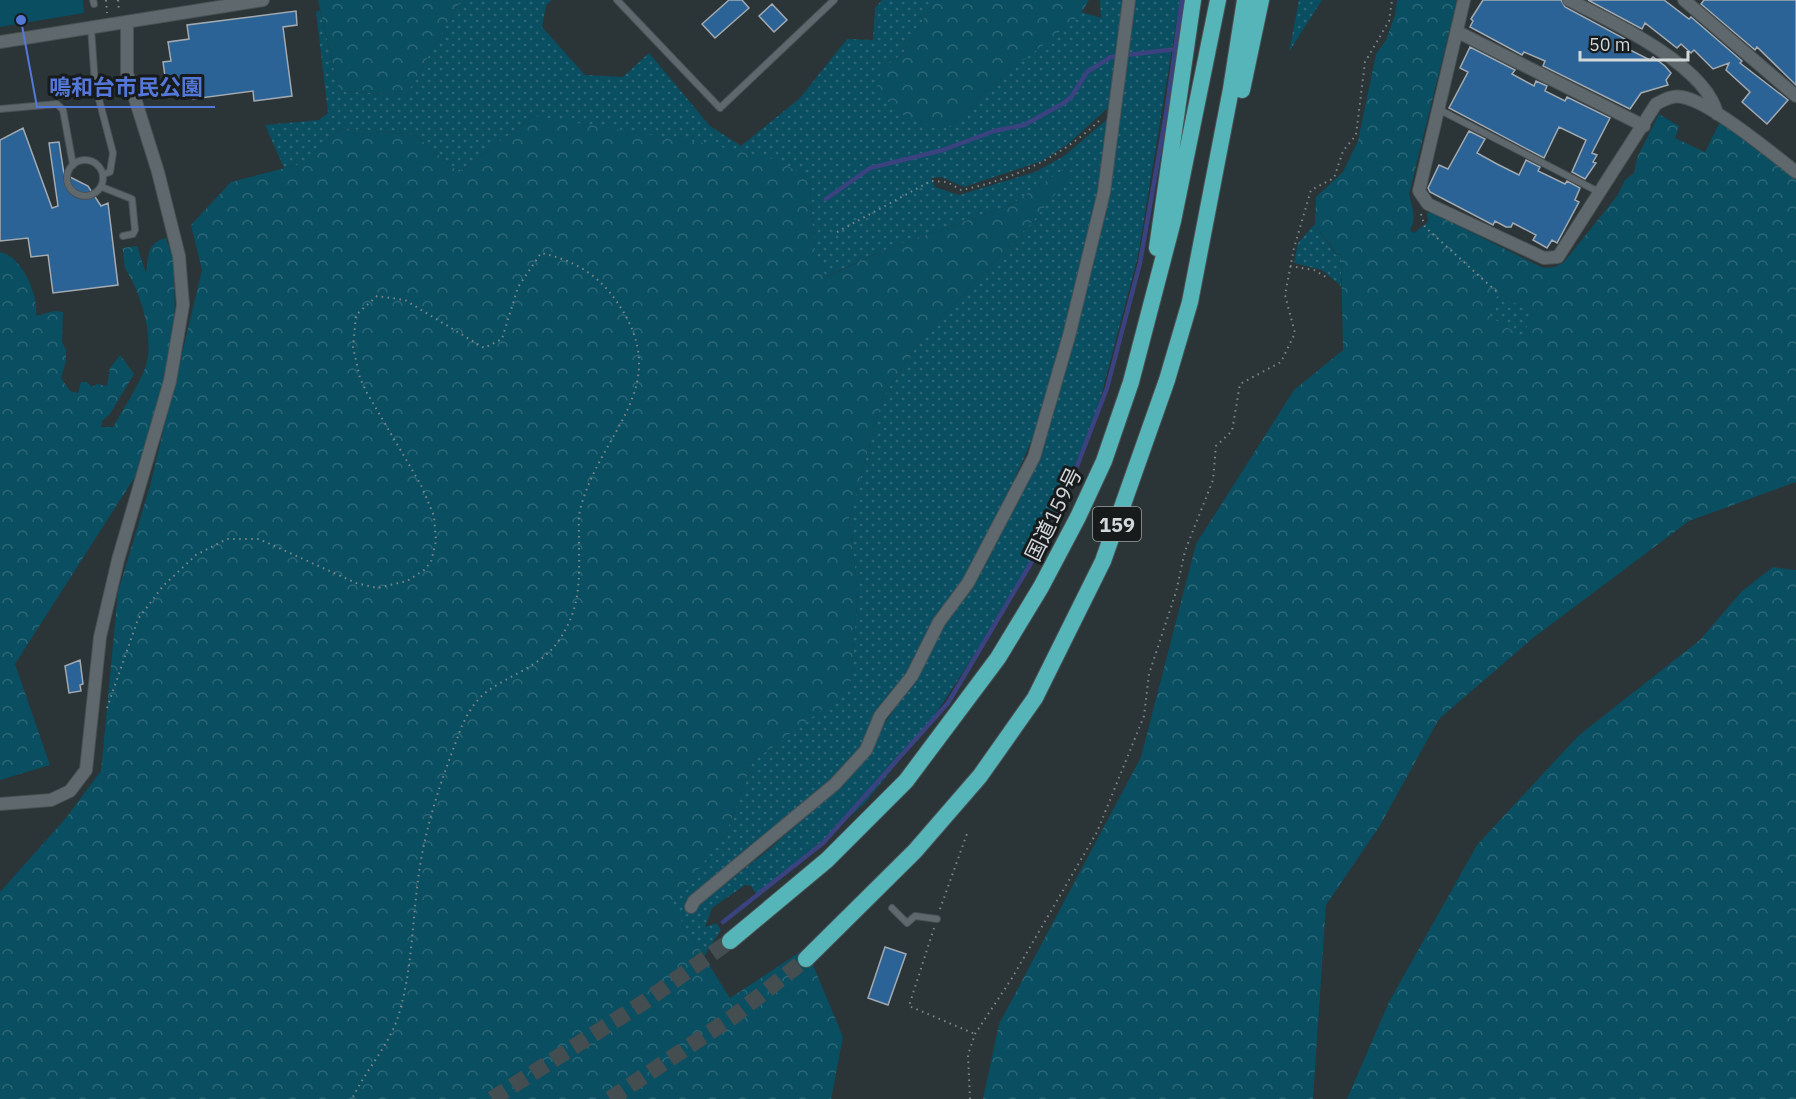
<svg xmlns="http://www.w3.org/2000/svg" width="1796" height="1099" viewBox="0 0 1796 1099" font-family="'IBM Plex Sans','Noto Sans JP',sans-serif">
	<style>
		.grass { fill: url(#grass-dots) }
		.forest { fill: url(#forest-crowns); fill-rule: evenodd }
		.park { fill: #094e61 }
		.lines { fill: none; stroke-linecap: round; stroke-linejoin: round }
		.stream { stroke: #3a427f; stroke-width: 4.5 }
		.building { fill: #2b6396; stroke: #a3aab1; stroke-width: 1.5 }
		.trunk-tunnel { stroke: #444d50; stroke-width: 16; stroke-dasharray: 16 8; stroke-linecap: butt }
		.service-casing { stroke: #495154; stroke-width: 8 }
		.minor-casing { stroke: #495154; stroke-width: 14 }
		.trunk-casing { stroke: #495154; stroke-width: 18 }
		.path { stroke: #80878a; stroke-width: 2; stroke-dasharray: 1.5 4.5; stroke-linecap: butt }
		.service { stroke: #5f696d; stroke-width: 6 }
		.minor { stroke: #5f696d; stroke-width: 12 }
		.trunk { stroke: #56b5b8; stroke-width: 16 }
		.labels { text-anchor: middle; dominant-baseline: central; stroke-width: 6; stroke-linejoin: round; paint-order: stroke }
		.shield { fill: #171b1c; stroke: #9ba0a2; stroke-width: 1.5 }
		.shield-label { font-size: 20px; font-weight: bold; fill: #d3d9db }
		.street-label { font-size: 21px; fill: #d3d9db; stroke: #171b1c }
		.leader { fill: none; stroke: #5478d9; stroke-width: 2 }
		.callout-dot { fill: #5478d9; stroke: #171b1c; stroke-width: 2 }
		.callout-label { font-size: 22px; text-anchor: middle; font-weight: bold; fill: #5478d9; stroke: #171b1c; stroke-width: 6; stroke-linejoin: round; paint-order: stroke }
	</style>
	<defs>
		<pattern id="grass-dots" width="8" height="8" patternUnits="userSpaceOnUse" patternTransform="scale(1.5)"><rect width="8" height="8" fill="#094e61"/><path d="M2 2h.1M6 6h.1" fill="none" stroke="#2c6777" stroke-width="1.8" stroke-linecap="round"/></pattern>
		<pattern id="forest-crowns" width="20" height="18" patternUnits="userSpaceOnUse" patternTransform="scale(1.5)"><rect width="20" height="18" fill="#094e61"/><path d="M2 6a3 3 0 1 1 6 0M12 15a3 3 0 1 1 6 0" fill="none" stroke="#2c6777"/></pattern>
	</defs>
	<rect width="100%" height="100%" fill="#2b3437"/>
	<path class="grass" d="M461,0H552L546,5L542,27L585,75L623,77L649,53L710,126L741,146L800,98L847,39L873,40L875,8L882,0H935L903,53L882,70L950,127L990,87L1081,12L1101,18L1100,0H1124L1110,106L1068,144L1042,161L964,187L941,177L931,178L935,187L959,195L1035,172L1064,156L1110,117L1101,183L1073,301L1037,428L1000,512L961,585L887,702L855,759L698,905L772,847L849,774L919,674L937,637L961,598L1044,435L1080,316L1100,229L1135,0H1180L1138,256L1097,411L1066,487L1014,594L931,721L864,804L758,897L751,886L745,885L712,908L705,927L716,923L721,930L704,956L670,904L726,834L752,762L850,688L858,592L849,519L883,397L922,338L1032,222L1072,164L1009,206L896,245L825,277L815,250L809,177L534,116L459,172L415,135L342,128L305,163L284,168L265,125L319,120L328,113L316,12L320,10L339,91L406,95Z
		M1299,0H1322L1289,52Z
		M1315,224L1336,255L1341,254V286L1322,270L1294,263L1298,243Z
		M1499,293L1535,315L1521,337L1485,314Z"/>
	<path class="forest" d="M318,0H461L406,95L339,91Z
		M935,0H1089L1079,16L990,87L950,127C913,123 900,120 877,87L882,70L903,53Z
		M1397,0H1457L1409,194C1412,207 1417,217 1410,230L1414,233L1428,222L1427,213L1431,212L1543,268L1555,267L1564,262L1617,196L1625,180L1634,173L1637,158L1659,114L1679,126L1675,138L1705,152L1720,122L1796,180V482L1689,521L1533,638L1439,719L1379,827L1326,905L1313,1099H983L999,1024L1141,757L1196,544L1294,390L1343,350L1341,254L1337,255L1315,224L1316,197L1343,172L1358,141L1376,54L1386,40L1395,15ZM1499,293L1534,315L1521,336L1486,314Z
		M534,116L703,143L773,159L809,177L815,250L826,277L896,245L1009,206L1073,163L1067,180L1032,222L922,338L883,397L849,519L858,592L850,689L752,762L726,834L671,904L730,998L806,948L843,1037L831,1099H0V892L65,819L101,771L118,592L150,486L202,270L191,225L231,182L304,163L342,128L415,135L459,172Z
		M166,238L174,259L175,340L138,472L15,664L50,765L0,780V252C22,256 39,296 36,316L54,311L63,312L62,341L66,350V361L61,378L70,391L78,393L81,382H87L92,387L97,384L107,386L110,368L120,355L134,374L110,414L102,421L101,427H113C123,409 136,390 144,371C156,342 142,295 126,270C123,265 125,255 122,248L137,246L146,273C149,256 146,243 166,238Z
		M1773,567L1796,570V1099H1347L1389,1002L1477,845L1578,736L1700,640L1742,591Z"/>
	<path class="park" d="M0,0H83L84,13L0,27Z"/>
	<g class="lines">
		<path class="stream" d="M826,199L870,168L943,150L994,131L1024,125L1064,103L1072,96L1087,72L1111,57L1176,49
			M723,922L823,843L948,703L1056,521L1107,388L1140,263L1166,114L1182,0"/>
	</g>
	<path class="building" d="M729,0H742L749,8L715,38L702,24Z
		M1483,0H1561L1565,7L1625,39L1622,46L1650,60L1653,57L1665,66L1671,73L1666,80L1668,85L1641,93L1630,109L1543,66L1545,61L1524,52L1522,55L1470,27L1473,21L1471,19Z
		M1588,0H1664L1689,19L1691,17L1742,61L1740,63L1788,100L1767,124L1742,102L1750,92L1726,70L1729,63L1713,69L1694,50L1691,53L1681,44L1677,48L1645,23L1642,29Z
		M1704,0H1796V85L1757,47L1755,50L1701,4Z
		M772,4L787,20L774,32L759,16Z
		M296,11L297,25L283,27L292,96L254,101L253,91L193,99L192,95L168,98L163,62L171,61L168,42L189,39L187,25Z
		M1470,47L1515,70L1512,74L1534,86L1536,81L1547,86L1545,91L1565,101L1567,97L1610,118L1592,153L1597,155L1593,162L1596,163L1585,179L1572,172L1586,140L1559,127L1544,158L1449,108L1468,72L1460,68Z
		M23,128L52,208L58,206L49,143L59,142L64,174L88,186L101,206L108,203L118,285L53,293L48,255L31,257L28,238L0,241V140Z
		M1469,131L1485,139L1477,153L1497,164L1519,175L1526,160L1540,167L1538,171L1565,184L1567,181L1580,188L1575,200L1579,202L1557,243L1552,240L1547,248L1533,240L1536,235L1513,223L1511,227H1506L1495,221L1493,225L1430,192L1428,188L1439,165L1448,169Z
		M80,660L83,684L80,685L81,691L69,693L65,666Z
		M885,947L906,954L888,1005L868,998Z"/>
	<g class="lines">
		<path class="trunk-tunnel" d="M492,1099L644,1002L730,941
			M610,1099L734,1016L806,959"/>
		<g class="service-casing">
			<path id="service" d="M93,0L94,4
				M617,0L720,108L834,0
				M91,28L95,84L113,153L110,172L104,174
				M0,109L57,104L63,110L73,165
				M1438,109L1599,192
				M67 178a18 18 0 1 1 36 0a18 18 0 1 1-36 0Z
				M102,187L132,199L135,230L133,234L123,236
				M892,908L907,923L915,916L937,919"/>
		</g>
		<g class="minor-casing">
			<path id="minor" d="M1464,0L1419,191L1428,204L1544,258L1558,257L1656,104C1664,100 1672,95 1682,97C1709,101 1772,153 1796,172
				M1569,0C1611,21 1707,66 1717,114
				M1684,0L1796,96
				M1458,32L1644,126
				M0,42L263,0
				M0,804L51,800L70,791L86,770L100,637L118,560L170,381L183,305L179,256L158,172L127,73V22
				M691,907L694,901L835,784L866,750L880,716L912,676L939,622L968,583L1034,457L1069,336L1104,192L1129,0"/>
		</g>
		<g class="trunk-casing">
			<path id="trunk" d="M1242,90L1261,0
				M1157,248L1193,0
				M730,941L827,860L906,781L998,658L1041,587L1078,517L1104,461L1131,382L1173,221L1218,0
				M806,959L915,851L980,776L1035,698L1103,561L1167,380L1190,302L1231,89L1245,0"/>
		</g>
		<path class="path" d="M106,0L107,13
			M118,0L119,11
			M1421,214L1425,227L1497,292
			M837,232L931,181L947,182L961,190C1013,180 1063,156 1101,119
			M1290,266L1314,270L1326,277
			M107,708L138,619L163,586L196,555L227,539H259L356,583L377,588L407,581L424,570L431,562L436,541L434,516L421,485L367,393L360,378L353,347L356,315L377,296L405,300L484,348L502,339L518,287L541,253C573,260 598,274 617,302C676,387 600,431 580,510C578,519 579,530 579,539C579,580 582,608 557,643C541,665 511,675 489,690C473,701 463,721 457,739C441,781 427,822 420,866C412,916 413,970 398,1017C388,1047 365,1071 352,1099
			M940,909L968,831
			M934,928L909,1006L975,1034
			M970,1099L968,1055L975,1034L1012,978L1097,832L1144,716L1149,674L1176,592L1185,551L1213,480L1216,446L1232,431L1240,384L1281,362L1295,333L1285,295L1294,248L1311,190L1334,178L1343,151L1356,135L1365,62L1389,21L1392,0"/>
		<use href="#service" class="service"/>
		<use href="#minor" class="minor"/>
		<use href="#trunk" class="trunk"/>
	</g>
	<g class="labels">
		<rect class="shield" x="1093" y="507" width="48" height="34" rx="4.5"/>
		<g class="shield-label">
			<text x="1117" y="524">159</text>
		</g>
		<g class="street-label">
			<text transform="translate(1053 514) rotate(-64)">国道159号</text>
		</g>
	</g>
	<path class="leader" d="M21 20L37 107H215"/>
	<circle class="callout-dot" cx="21" cy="20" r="6"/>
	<g class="callout-label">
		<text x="126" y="95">鳴和台市民公園</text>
	</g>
	<path d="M1580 51v9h108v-9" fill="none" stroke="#d3d9db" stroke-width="3"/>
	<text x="1589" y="51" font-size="18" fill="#d3d9db" stroke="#171b1c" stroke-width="4.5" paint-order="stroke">50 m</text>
</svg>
